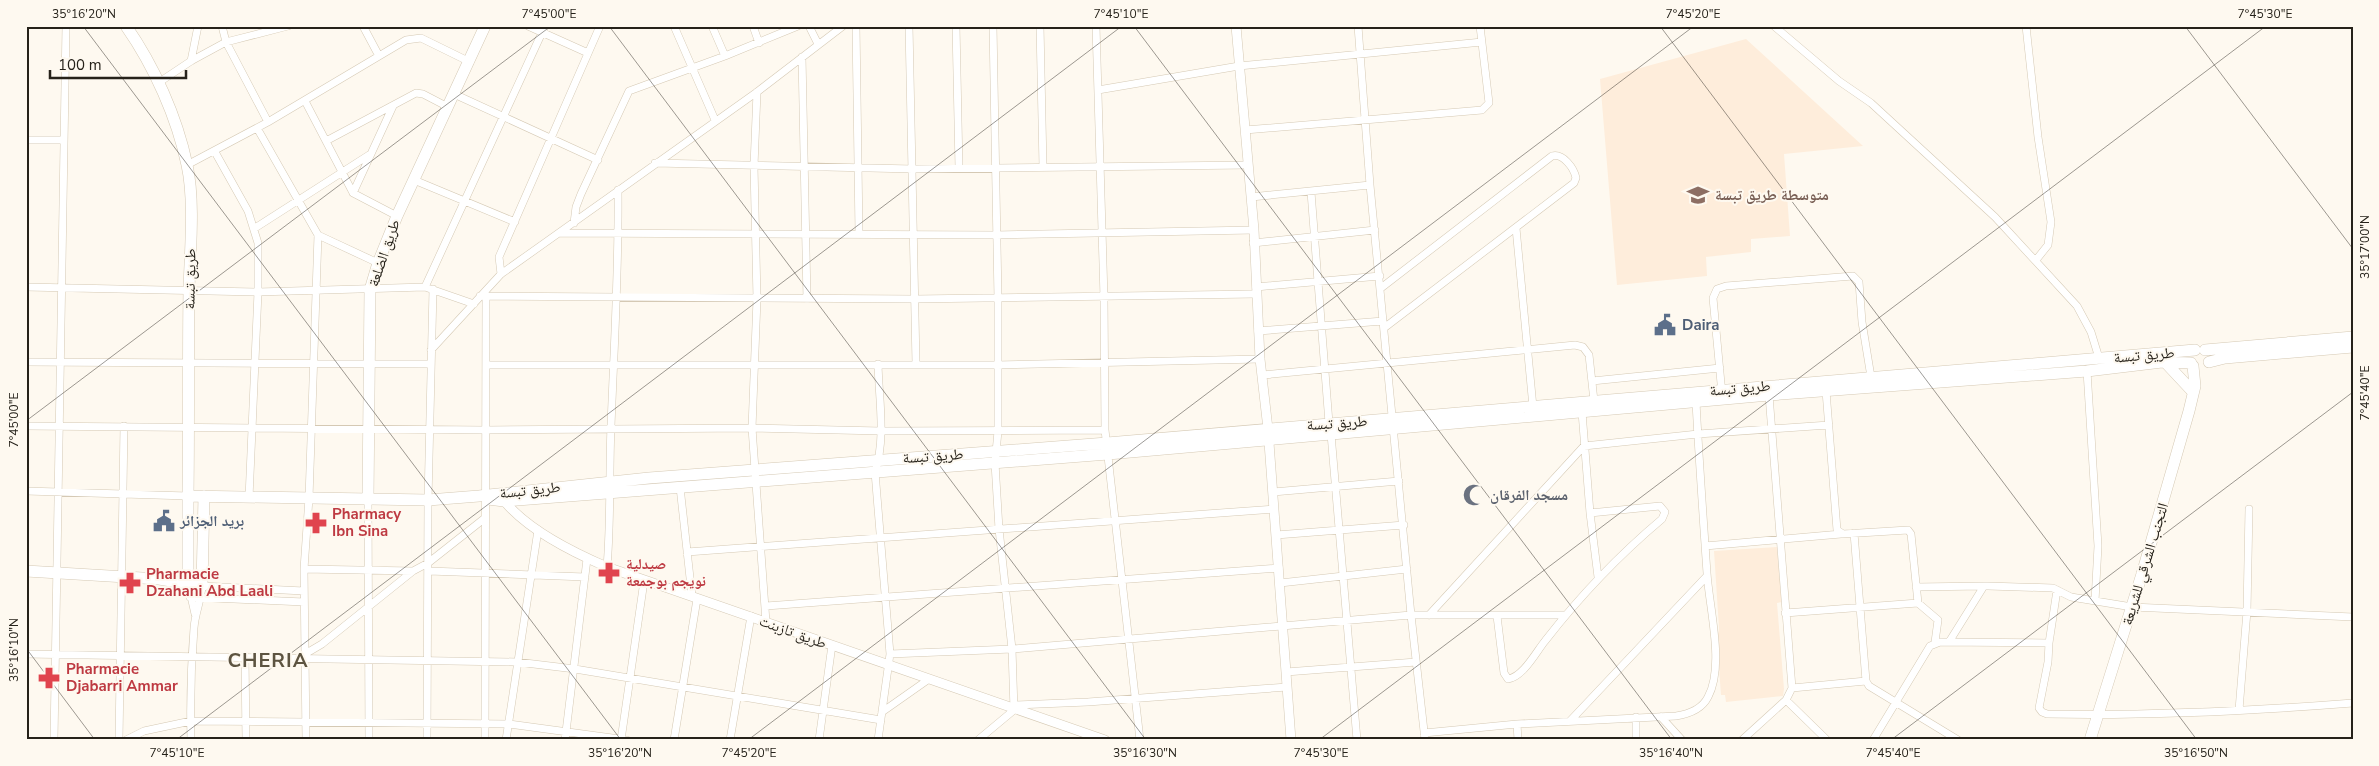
<svg xmlns="http://www.w3.org/2000/svg" width="2379" height="766" viewBox="0 0 2379 766" font-family="'Nunito Sans','Noto Naskh Arabic',sans-serif">
	<style>
		.education { fill: #feeddb }
		.lines { fill: none; stroke-linecap: round; stroke-linejoin: round }
		.minor-casing { stroke: #d5c9b4; stroke-width: 8 }
		.tertiary-casing { stroke: #d5c9b4; stroke-width: 10 }
		.primary-casing { stroke: #d5c9b4; stroke-width: 12 }
		.minor { stroke: #fff; stroke-width: 7 }
		.tertiary { stroke: #fff; stroke-width: 9 }
		.primary { stroke: #fff; stroke-width: 11 }
		.ticks { fill: none; stroke: #26221a; stroke-width: 1; stroke-opacity: 0.45 }
		.labels { text-anchor: middle; dominant-baseline: central; stroke-width: 4; stroke-linejoin: round; paint-order: stroke }
		.education-label { font-size: 15px; font-weight: bold; fill: #785e54; stroke: #fef9f0; text-anchor: start }
		.street-label { font-size: 15px; fill: #26221a; stroke: #fef9f0 }
		.service-label { font-size: 15px; font-weight: bold; fill: #4e5e75; stroke: #fef9f0; text-anchor: start }
		.worship-label { font-size: 15px; font-weight: bold; fill: #5b616d; stroke: #fef9f0; text-anchor: start }
		.health-label { font-size: 15px; font-weight: bold; fill: #be3a42; stroke: #fef9f0; text-anchor: start }
		.district-label { font-size: 20px; font-weight: bold; letter-spacing: 1px; fill: #5d5441; stroke: #fef9f0 }
		.neatline { fill: none; stroke: #26221a; stroke-width: 2 }
		.ticks-label { font-size: 12px; text-anchor: middle; fill: #26221a }
	</style>
	<rect width="100%" height="100%" fill="#fef9f0"/>
	<path class="education" d="M1746,39L1863,146L1784,154L1790,236L1751,239V252L1706,257L1707,276L1617,285L1600,79Z
		M1777,547L1782,602L1777,603L1784,689L1783,696L1726,702L1725,695H1721L1717,641L1719,628L1714,551Z"/>
	<g class="lines">
		<g class="minor-casing">
			<path id="minor" d="M222,26L226,42L268,122
				M363,26L379,56
				M528,26L588,53
				M674,26L715,120
				M712,26L725,56
				M753,26L759,43
				M809,26L818,44
				M856,26L859,233
				M909,26L916,364
				M956,26L959,168
				M1040,26L1043,167
				M1096,26L1104,298L1105,430L1140,740
				M1358,26L1370,185
				M1774,26L1839,81L1871,103L1995,217L2077,306L2091,332L2099,358
				M2026,26L2038,137L2051,222L2048,245L2036,260
				M802,57L807,299
				M191,61L198,26
				M158,83L191,61L226,42L288,26
				M1098,90L1239,66L1482,42
				M757,92L754,166L757,299L752,428L766,622
				M454,94L598,160
				M305,101L353,193L397,216
				M257,128L318,235L378,263
				M1245,130L1482,110L1489,103L1480,26
				M26,140H64
				M326,141L416,93L423,94L448,107
				M215,152L248,211L258,243V292L249,498
				M655,163L913,169L1248,165
				M187,165L268,122L406,40L421,38L470,62
				M414,180L515,222
				M1311,192L1329,423
				M353,193L393,106
				M1251,197L1370,185L1411,615L1425,740
				M574,223L576,207L581,194L629,91L725,56L798,26
				M255,228L369,155
				M1516,228L1533,407
				M559,233L996,235L1254,230
				M1253,243L1375,230
				M501,274L499,257L600,26
				M26,287L258,292L425,287L474,304
				M425,287L545,26
				M1256,287L1380,276
				M1381,288L1552,156C1563,153 1574,168 1576,178L1574,183L1384,328
				M480,296L915,299L1256,294
				M1258,331L1383,321
				M431,350L501,274L757,92L843,26
				M26,362L430,364
				M878,364C879,400 886,438 875,472L890,654L878,740
				M486,365H997L1260,359
				M2087,371L2098,546L2095,601
				M1263,375L1575,345L1583,347L1589,355L1594,401
				M1592,381L1720,368
				M1826,391L1837,530L1843,534L1908,530L1911,534L1918,603
				M1722,394L1713,298L1717,289L1726,286L1853,276L1859,282L1862,322L1871,377
				M1582,412L1590,513L1598,577
				M26,426L485,430L752,428L881,431L1105,430
				M1331,434L1357,740
				M680,487L692,596
				M26,491L188,496
				M1273,492L1399,481
				M368,499L369,740
				M1854,533L1866,681L1869,686L1958,740
				M1276,535L1404,525
				M1705,546L1841,534
				M687,552L1274,509
				M607,567C611,520 609,474 611,426C614,347 619,269 618,190
				M304,569L413,571L428,563L485,518
				M429,571L585,577
				M188,583L195,614
				M1280,583L1407,569
				M1916,587L1984,586
				M190,597L304,602
				M766,606L1279,568
				M1785,613L1918,603L1938,620L1935,642
				M1429,615L1584,446L1698,434L1829,425
				M1497,616L1504,673L1508,679C1523,677 1536,652 1545,641C1580,596 1618,556 1662,519L1665,512L1660,506L1590,513
				M1949,642L1984,586H1988L2053,588L2071,597L2132,607L2353,617
				M2049,643L2057,590
				M26,654L517,662L575,669L881,720
				M305,654L322,644L413,571
				M890,654L1012,649L1411,615H1565
				M245,656L246,740
				M1286,672L1416,662
				M1792,688L1866,681
				M1786,700L1827,740
				M1014,705L1088,702L1287,687
				M2239,710L2247,611L2249,509
				M882,712L929,679
				M1636,717V740
				M1661,717L1682,740
				M1570,721L1707,576
				M1517,724L1518,740
				M1424,733L1517,724L1676,716C1689,714 1702,709 1708,697C1725,666 1709,607 1707,573C1703,516 1699,459 1696,402
				M54,740L66,26
				M119,740L124,426
				M126,740L144,731L191,721L509,724L627,740
				M191,740C190,702 191,665 194,628C195,613 201,601 202,586L304,591
				M306,740L304,569L309,498L318,235
				M427,740L428,500L433,289
				M485,740L486,297
				M506,740L538,530
				M565,740L587,559
				M621,740L644,581
				M674,740L697,599
				M730,740L751,616
				M819,740L832,645
				M978,740L1014,710L1012,649L999,529L995,463L998,431V299L993,26
				M1742,740L1786,700L1792,688L1769,395
				M1873,740L1930,646L1940,642L2049,643L2048,662L2039,708L2042,712L2047,714C2149,716 2251,711 2353,703"/>
		</g>
		<g class="tertiary-casing">
			<path id="tertiary" d="M1236,26L1254,230L1260,359L1268,429L1291,740
				M502,498C525,529 572,552 607,567L1105,740"/>
		</g>
		<g class="primary-casing">
			<path id="primary" d="M126,26C154,66 177,117 187,165C195,201 190,253 189,290C188,359 189,427 188,496L428,500L479,496L649,478L1107,443L2195,350
				M2205,350L2353,337
				M2165,362L2193,392
				M2209,362L2225,358L2353,347
				M368,499L370,290L378,263L397,216L485,26
				M488,499L504,501L1108,454L1769,395L2087,371L2162,362L2191,363
				M26,571L159,579L202,586L204,496
				M188,583V496
				M2090,740L2142,574L2189,411L2195,386L2193,366"/>
		</g>
		<use href="#minor" class="minor"/>
		<use href="#tertiary" class="tertiary"/>
		<use href="#primary" class="primary"/>
	</g>
	<path class="ticks" d="M83,26L621,740M609,26L1146,740M1134,26L1672,740M1660,26L2197,740M2185,26L2353,249M26,421L551,26M26,648L95,740M176,740L1122,26M748,740L1694,26M1319,740L2266,26M1891,740L2353,392"/>
	<defs>
		<g id="school-bare" transform="scale(1.725)"><path d="M0-5L7-2L0 1L-7-2ZM-4 1L0 2.5L4 1V4Q0 6-4 4Z" fill="#8d6e63" stroke="#fef9f0" stroke-width="2.5" paint-order="stroke"/></g>
		<g id="civic-bare" transform="scale(1.725)"><path d="M-.6-6.5H3V-4.5H.6V-3L4-1V1h2V6H-6V1h2V-1L-.6-3ZM-1.2 2.5V6h2.4V2.5Z" fill="#5c6f8a" stroke="#fef9f0" stroke-width="2.5" paint-order="stroke"/></g>
		<g id="mosque-bare" transform="scale(1.725)"><path d="M3.5-4.9A6 6 0 1 0 3.5 4.9A5 5 0 1 1 3.5-4.9Z" fill="#6b7280" stroke="#fef9f0" stroke-width="2.5" paint-order="stroke"/></g>
		<g id="pharmacy-bare" transform="scale(1.725)"><path d="M-2-6h4v4h4v4h-4v4h-4v-4h-4v-4h4Z" fill="#e0444e" stroke="#fef9f0" stroke-width="2.5" paint-order="stroke"/></g>
	</defs>
	<g fill-rule="evenodd">
		<use href="#school-bare" x="1698" y="195"/>
		<use href="#civic-bare" x="1665" y="325"/>
		<use href="#mosque-bare" x="1474" y="495"/>
		<use href="#civic-bare" x="164" y="521"/>
		<use href="#pharmacy-bare" x="316" y="523"/>
		<use href="#pharmacy-bare" x="609" y="573"/>
		<use href="#pharmacy-bare" x="130" y="583"/>
		<use href="#pharmacy-bare" x="49" y="678"/>
	</g>
	<g class="labels">
		<g class="education-label">
			<text x="1715" y="195">متوسطة طريق تبسة</text>
		</g>
		<g class="street-label">
			<text transform="translate(384 253) rotate(-71)">طريق الضلعة</text>
			<text transform="translate(190 279) rotate(-89)">طريق تبسة</text>
			<text transform="translate(2144 355) rotate(-5)">طريق تبسة</text>
			<text transform="translate(1740 388) rotate(-5)">طريق تبسة</text>
			<text transform="translate(1337 423) rotate(-4)">طريق تبسة</text>
			<text transform="translate(933 456) rotate(-4)">طريق تبسة</text>
			<text transform="translate(530 490) rotate(-6)">طريق تبسة</text>
			<text transform="translate(2145 564) rotate(-73)">التجنب الشرقي للشريعة</text>
			<text transform="translate(793 632) rotate(20)">طريق تازبنت</text>
		</g>
		<g class="service-label">
			<text x="1682" y="325">Daira</text>
			<text x="180" y="521">بريد الجزائر</text>
		</g>
		<g class="worship-label">
			<text x="1490" y="495">مسجد الفرقان</text>
		</g>
		<g class="health-label">
			<text x="332" y="514">Pharmacy<tspan x="332" dy="17">Ibn Sina</tspan></text>
			<text x="626" y="564">صيدلية<tspan x="626" dy="17">نويجم بوجمعة</tspan></text>
			<text x="146" y="574">Pharmacie<tspan x="146" dy="17">Dzahani Abd Laali</tspan></text>
			<text x="66" y="669">Pharmacie<tspan x="66" dy="17">Djabarri Ammar</tspan></text>
		</g>
		<g class="district-label">
			<text x="268" y="660">CHERIA</text>
		</g>
	</g>
	<rect width="2379" height="766" fill="none" stroke="#fef9f0" stroke-width="55"/>
	<path d="M50 70v8h136v-8" fill="none" stroke="#26221a" stroke-width="2.5"/>
	<text x="58" y="70" font-size="15" fill="#26221a" stroke="#fef9f0" stroke-width="4" paint-order="stroke">100 m</text>
	<rect x="28" y="28" width="2324" height="710" class="neatline"/>
	<g class="ticks-label">
		<text x="84" y="18">35°16'20"N</text>
		<text x="549" y="18">7°45'00"E</text>
		<text x="1121" y="18">7°45'10"E</text>
		<text x="1693" y="18">7°45'20"E</text>
		<text x="2265" y="18">7°45'30"E</text>
		<text transform="translate(2365 247) rotate(-90)" y="4">35°17'00"N</text>
		<text transform="translate(2365 393) rotate(-90)" y="4">7°45'40"E</text>
		<text transform="translate(14 420) rotate(-90)" y="4">7°45'00"E</text>
		<text transform="translate(14 650) rotate(-90)" y="4">35°16'10"N</text>
		<text x="177" y="757">7°45'10"E</text>
		<text x="620" y="757">35°16'20"N</text>
		<text x="749" y="757">7°45'20"E</text>
		<text x="1145" y="757">35°16'30"N</text>
		<text x="1321" y="757">7°45'30"E</text>
		<text x="1671" y="757">35°16'40"N</text>
		<text x="1893" y="757">7°45'40"E</text>
		<text x="2196" y="757">35°16'50"N</text>
	</g>
</svg>
